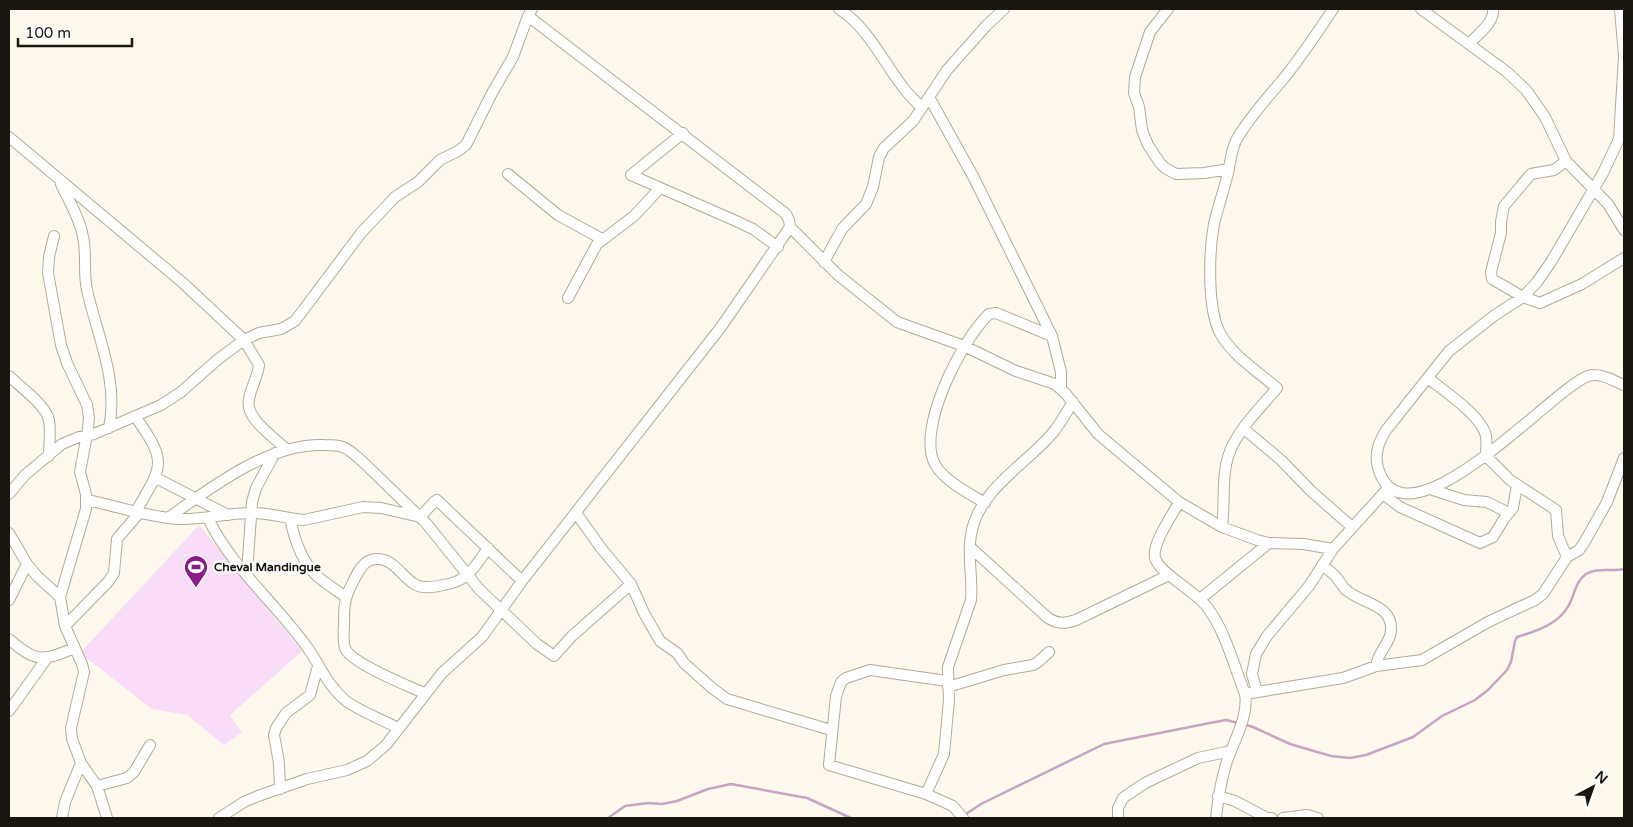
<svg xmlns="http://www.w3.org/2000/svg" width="1633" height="827" viewBox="0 0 1633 827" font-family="'Varela Round',sans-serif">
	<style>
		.green { fill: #f9dcf7 }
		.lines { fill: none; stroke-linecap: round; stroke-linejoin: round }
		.stream { stroke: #c8a3c6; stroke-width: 2.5 }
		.minor-casing { stroke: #b2ab97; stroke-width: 12 }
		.minor { stroke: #fff; stroke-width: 10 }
		.labels { text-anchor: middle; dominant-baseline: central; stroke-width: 5; stroke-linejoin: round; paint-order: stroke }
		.poi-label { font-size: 12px; font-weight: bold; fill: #19160f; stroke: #fff; text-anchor: start }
	</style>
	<rect width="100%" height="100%" fill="#fef9ec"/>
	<path class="green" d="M199,525L302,651L230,715L242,732L224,745L187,715L152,709L80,653Z"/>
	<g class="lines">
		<path class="stream" d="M1243,724L1253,727L1290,744L1331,756L1350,758L1366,755L1413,737L1442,716L1475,700L1488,690L1507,670L1511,662L1515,641L1517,637C1537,631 1559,624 1569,605C1575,594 1575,582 1586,574C1597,567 1612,572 1624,569
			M963,816L981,804L1104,744L1215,722L1226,720L1238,723
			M608,818L625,806L648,803L662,804L677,801L708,789L731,784L807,798L851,818"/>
		<g class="minor-casing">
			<path id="minor" d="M839,9C869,28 884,64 906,91C911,97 917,103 922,108
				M1168,9L1150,32L1135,77L1134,93L1139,107L1142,130L1148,145L1160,163L1165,168L1176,174L1204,173L1229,169
				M1421,9L1507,72L1526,90L1545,117L1566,161L1608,204L1624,230
				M1620,9L1624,56L1619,139L1603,173L1551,262L1537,282L1523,297L1495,315L1449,351L1387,429C1379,441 1374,453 1378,468C1405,556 1552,389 1588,376C1599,372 1614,381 1624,385
				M1470,43C1478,34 1495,22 1493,9
				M929,97L974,178L1052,336L1061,372V389
				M683,133L631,175L736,221L753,229L778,247
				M9,137L183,283L244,340L259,365C258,376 251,387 249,399C244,418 274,437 287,450
				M1566,161L1554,170L1531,174L1504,206L1501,222V233L1491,272L1492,279L1523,297L1540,303L1582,284L1624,258
				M508,174L558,215L602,239
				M61,184C69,201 80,219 83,237C87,254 83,273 87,290C97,335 119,381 109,428
				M790,227L838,275L897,322L964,346L1016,371L1055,384L1066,394L1098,434L1179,502L1222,527L1257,540L1269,543L1303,544L1333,549
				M54,236L49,257L48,273L61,345L67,363L87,405L89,417L88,429L80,472L86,494V509L60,597L65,626L82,664L84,672L71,728L72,739L81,763L97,786L107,818
				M824,262L842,229L866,204L873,187L879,157L884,148L913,121L947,70L986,26L1004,9
				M568,298L597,244L634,216L660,188
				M9,376C20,387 46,405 49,420C51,432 49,445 49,456
				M1428,378C1444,391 1482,416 1486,436C1487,442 1486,449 1486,456L1510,480L1556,510L1558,536L1567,557
				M135,416C167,462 164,464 136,511
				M1244,429L1281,460L1311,491L1352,527
				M156,478L228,515
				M1430,489L1464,500L1487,502L1509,513
				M9,494L25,475L62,444L79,437L94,434L161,405L181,392L217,360L244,340L259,333L281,329L295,321L361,233L395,197L418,182L440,160L458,151L466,145L492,93L513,57L528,16
				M1383,494L1400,507L1480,543L1493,537L1504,519L1513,508L1517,485
				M87,500C116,506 148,517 178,519C202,520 226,513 251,513C269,512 286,519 304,520L363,507L381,508L420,517L434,502L437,500L522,581
				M1179,502C1172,516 1152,543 1155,558C1159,573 1195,591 1207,607C1224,628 1235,668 1245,694C1249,715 1234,741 1227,761C1221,780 1218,799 1216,818
				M985,503C970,494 945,481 936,466C914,432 962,339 989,314L996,313L1052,336
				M576,513L601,548L631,584L644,613L660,641L677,653L684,663L712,688L727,699L831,730
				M168,518C212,487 268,443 324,445C330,445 337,445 343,447C350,450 356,456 362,461L426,523L479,589L537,644L554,656L572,636L631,584
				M208,518C229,564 277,605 307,647C320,665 327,685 345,700C357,710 383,720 398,728
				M290,518C294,538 302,562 317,576C326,584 336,590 346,597
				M1222,527C1225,506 1222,485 1226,465C1231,435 1258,411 1277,388C1257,371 1232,355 1220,333C1207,308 1209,251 1214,224C1218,207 1224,190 1228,173C1231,160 1231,148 1238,137C1251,115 1269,96 1285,77C1302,55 1318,32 1333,9
				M9,533L27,564L37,576L60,597
				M970,547L1048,618C1058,624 1065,624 1076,620L1169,575
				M1322,565C1327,569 1333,573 1337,578C1340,582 1342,586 1346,590C1362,604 1393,604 1391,631C1390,644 1378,651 1376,666
				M247,573L252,502L256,488L275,453
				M1200,599L1269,543
				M9,600L27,564
				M65,626L108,582L114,573L117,539L140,512
				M9,639C35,662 43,662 74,648
				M948,687L1004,670L1033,665L1038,662L1049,652
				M1257,692L1252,674L1256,654L1267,636L1309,586L1333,549L1389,487
				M426,694C409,686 355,665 346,650C342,643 344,632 344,624C344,611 344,601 349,590C354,581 360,563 371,560C392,554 401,577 416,585C424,589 434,587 443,585C451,584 460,581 467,575C475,568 482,557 488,548
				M1245,694L1343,678L1376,666L1422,660L1488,622L1535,600L1543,594L1567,557L1579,550L1584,543L1607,502L1624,458
				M9,711L47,658
				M97,786L127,778L134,772L150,745
				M280,789L279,763L274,735L276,728L286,713L310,695L318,666
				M926,794L829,765L836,696L841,682L846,678L870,670L947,681
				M1218,796L1235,801L1267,818H1272
				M62,818L65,802L81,763
				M219,818L244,802L258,796L307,779L347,770L367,761L386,745L442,673L482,637L522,581L721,327L790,227L789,220L786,214L528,16L532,9
				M963,818L953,806L926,794L944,754L949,700L948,667L971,600C973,578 967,556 971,535C978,491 1022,467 1049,437C1059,427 1065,414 1073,402
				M1118,818V808L1123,798L1145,783L1198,758L1231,751
				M1283,818L1307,815L1318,818"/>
		</g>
		<use href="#minor" class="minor"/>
	</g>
	<defs>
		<g id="stadium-pin" transform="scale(1.25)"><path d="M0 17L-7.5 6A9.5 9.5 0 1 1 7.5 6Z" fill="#871e86" stroke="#fff"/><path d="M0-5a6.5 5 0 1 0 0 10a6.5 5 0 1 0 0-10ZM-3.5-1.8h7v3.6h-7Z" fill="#fff"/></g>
	</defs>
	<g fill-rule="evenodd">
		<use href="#stadium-pin" x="196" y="567"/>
	</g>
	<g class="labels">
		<g class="poi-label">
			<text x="214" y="567">Cheval Mandingue</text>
		</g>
	</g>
	<rect width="1633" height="827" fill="none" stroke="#19160f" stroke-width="20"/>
	<g transform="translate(1593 787) rotate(41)" stroke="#ffffff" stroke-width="4" paint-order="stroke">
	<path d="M0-4L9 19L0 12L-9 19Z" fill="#19160f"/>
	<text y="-8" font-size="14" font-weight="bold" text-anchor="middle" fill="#19160f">N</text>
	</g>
	<path d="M18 38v8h114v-8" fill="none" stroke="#19160f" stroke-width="2.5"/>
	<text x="25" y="38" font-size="15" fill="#19160f" stroke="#ffffff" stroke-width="4" paint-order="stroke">100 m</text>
</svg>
